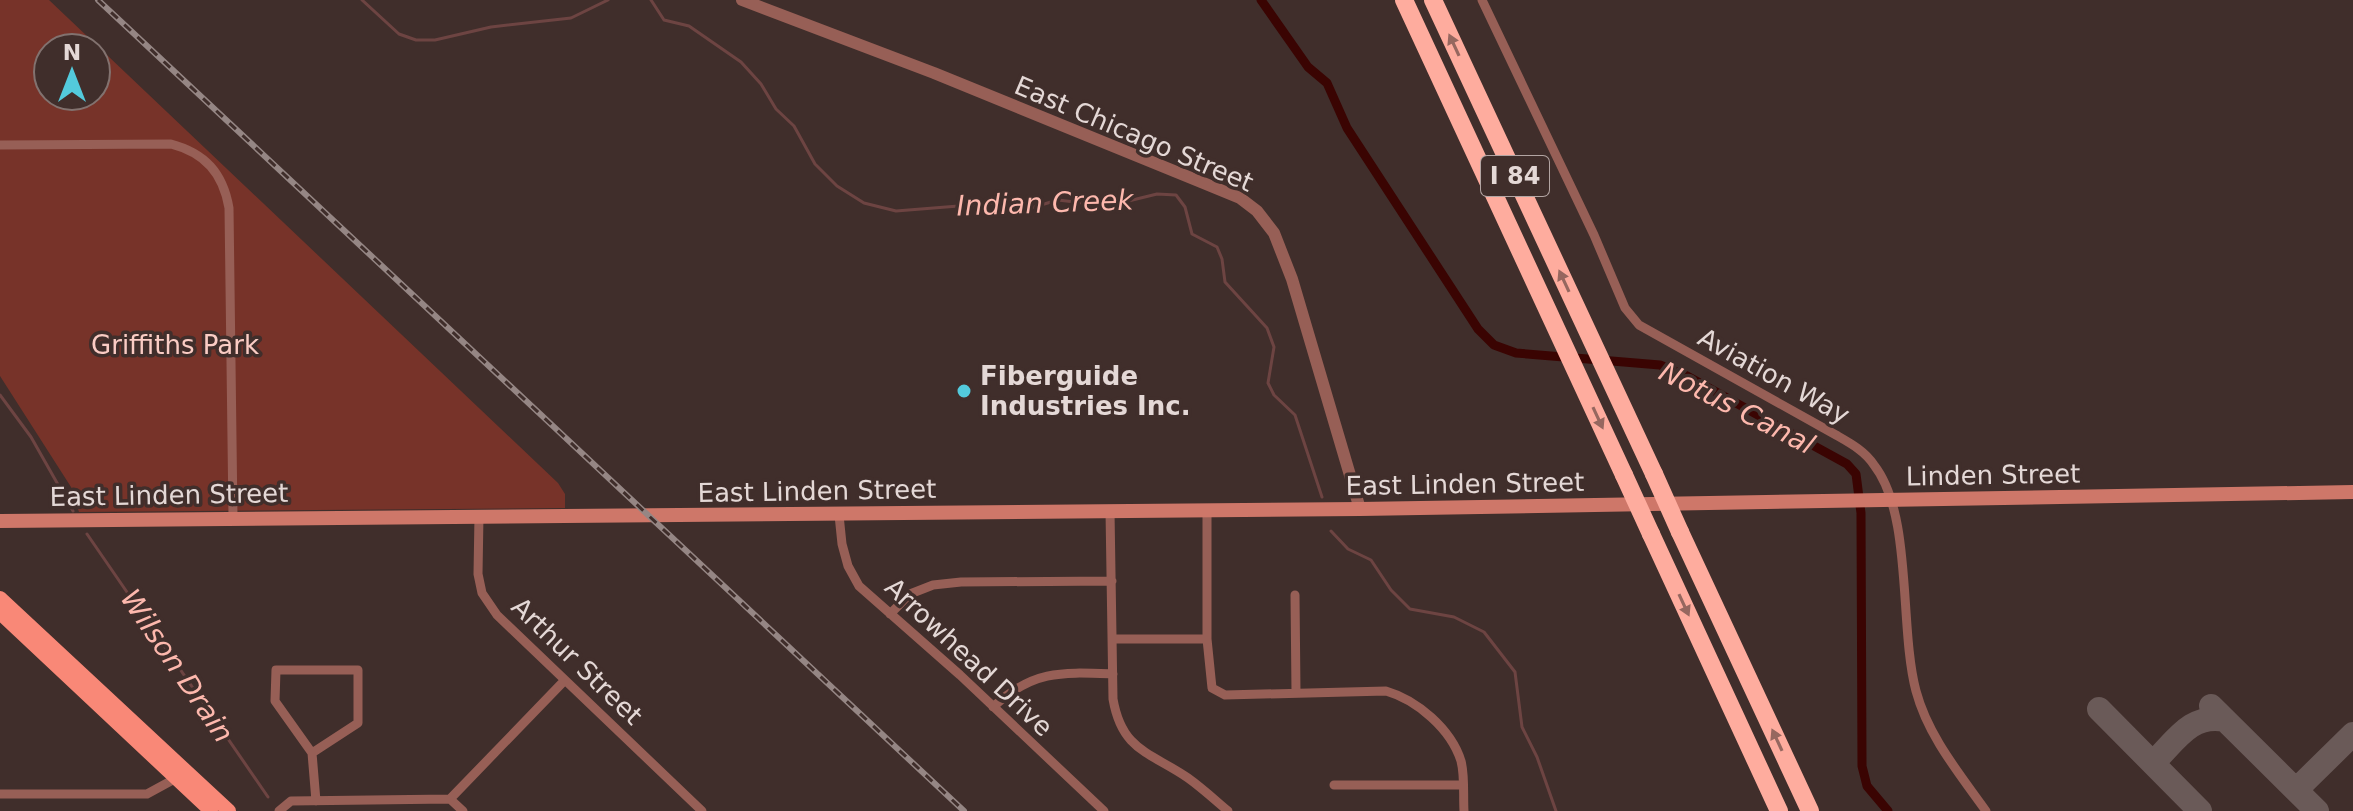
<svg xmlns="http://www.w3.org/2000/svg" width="2353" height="811" viewBox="0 0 2353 811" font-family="'DejaVu Sans',sans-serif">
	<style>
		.green { fill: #773329; fill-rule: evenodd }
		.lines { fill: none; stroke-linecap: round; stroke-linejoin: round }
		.stream { stroke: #6d4442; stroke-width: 3 }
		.canal { stroke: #3a0402; stroke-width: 9 }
		.taxiway { stroke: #6a5a58; stroke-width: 24 }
		.minor { stroke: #975f56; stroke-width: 9 }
		.tertiary { stroke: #975f56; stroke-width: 12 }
		.secondary { stroke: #ce7769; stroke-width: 14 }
		.primary { stroke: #f98877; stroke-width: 14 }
		.motorway { stroke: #feac9e; stroke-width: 18 }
		.rail-casing { stroke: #958684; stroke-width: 6 }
		.rail { stroke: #402e2b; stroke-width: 3; stroke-dasharray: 9; stroke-linecap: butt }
		.motorway-bridge { stroke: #feac9e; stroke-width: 18 }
		.oneway { fill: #96675f }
		.poi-dot { fill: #53cadc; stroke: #402e2b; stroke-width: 3 }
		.labels { text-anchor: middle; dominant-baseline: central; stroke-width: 7; stroke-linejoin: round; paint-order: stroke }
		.shield { fill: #402e2b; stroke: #b3a5a3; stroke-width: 2 }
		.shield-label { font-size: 24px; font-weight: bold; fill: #e4d8d6 }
		.street-label { font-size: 26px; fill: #e4d8d6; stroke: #402e2b }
		.park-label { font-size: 26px; fill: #faccc4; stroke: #402e2b }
		.poi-label { font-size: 26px; font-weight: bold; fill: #e4d8d6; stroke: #402e2b; text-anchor: start }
		.water-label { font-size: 28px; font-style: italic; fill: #fdb8ad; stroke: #402e2b }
	</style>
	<rect width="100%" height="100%" fill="#402e2b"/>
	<path class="green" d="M0,0H49L558,483L565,494V508L79,512L71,487L0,376ZM48,48H96V96H48Z"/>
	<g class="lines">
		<path class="stream" d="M362,0L399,34L416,40H435L491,27L571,18L608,0
			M651,0L664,20L689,26L741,62L761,84L776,109L794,126L815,164L837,186L864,203L896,211L996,203L1027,209L1058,200L1108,206L1157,194L1176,195L1185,207L1192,234L1217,247L1222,259L1225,282L1267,328L1274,347L1268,383L1274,395L1295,415L1322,497
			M0,395L31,437L73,511
			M1331,531L1348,549L1371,560L1391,590L1410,609L1454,617L1484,632L1515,672L1522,727L1537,757L1556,811
			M87,534L268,797"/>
		<path class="canal" d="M1261,0L1308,67L1327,83L1347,128L1478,329L1494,345L1516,353L1660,365L1687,376L1847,464L1856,474L1861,513L1862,766L1867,786L1888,811"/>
		<path class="taxiway" d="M2211,706L2317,811
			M2099,709L2200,811
			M2155,761C2176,740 2192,713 2225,720
			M2296,790L2353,734"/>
		<path class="minor" d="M1482,0L1594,235L1625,308L1639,325L1836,435C1850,443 1865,451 1874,465C1913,515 1899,627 1916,691C1928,736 1959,773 1986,811
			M0,145L171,144C205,153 223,173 229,208L233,517
			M1110,511L1113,699C1122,751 1150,752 1188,778C1202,788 1215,800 1228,811
			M1207,511V639L1212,688L1225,695L1386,691C1417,700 1451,729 1461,761C1465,776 1463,796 1464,811
			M839,515L842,544L848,566L859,586L960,675L1104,811
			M479,516L478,574L482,593L497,615L702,811
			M1295,595L1296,692
			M890,614L910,594L933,585L961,582L1112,581
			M1113,639H1207
			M276,670H358V723L312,753L275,701Z
			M993,707C1033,670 1061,672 1113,674
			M312,753L316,801
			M1334,785H1463
			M0,794H147L180,776
			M450,799L463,811
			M279,811L291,801L450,799L564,681"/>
		<path class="tertiary" d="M742,0L934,73L1201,182L1240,198L1257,211L1274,233L1292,279L1360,509"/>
		<path class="secondary" d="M0,521L1360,509L2353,492"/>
		<path class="primary" d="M0,598L229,811
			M0,613L211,811"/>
		<path class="motorway" d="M1404,0L1624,475
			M1433,0L1654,474
			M1680,532L1810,811
			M1651,534L1779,811"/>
		<g class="rail-casing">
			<path id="rail" d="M98,0L964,811"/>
		</g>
		<use href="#rail" class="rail"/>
		<path class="motorway-bridge" d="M1654,474L1680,532
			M1624,475L1651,534"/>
	</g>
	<defs><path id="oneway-solid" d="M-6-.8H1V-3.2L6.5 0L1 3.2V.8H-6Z" transform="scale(2)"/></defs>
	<g class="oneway">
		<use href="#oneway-solid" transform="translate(1454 45) rotate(-115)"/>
		<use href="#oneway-solid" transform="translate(1564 281) rotate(-115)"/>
		<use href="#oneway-solid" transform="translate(1598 418) rotate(65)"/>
		<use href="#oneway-solid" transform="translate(1684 605) rotate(65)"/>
		<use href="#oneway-solid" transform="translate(1777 740) rotate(-115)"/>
	</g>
	<circle class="poi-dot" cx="964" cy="391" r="8"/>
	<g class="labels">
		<rect class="shield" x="1481" y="156" width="68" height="40" rx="6"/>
		<g class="shield-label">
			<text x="1515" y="176">I 84</text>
		</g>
		<g class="street-label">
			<text transform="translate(1134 134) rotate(23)">East Chicago Street</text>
			<text transform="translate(1774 376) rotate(29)">Aviation Way</text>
			<text transform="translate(1993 475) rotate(-1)">Linden Street</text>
			<text transform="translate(1465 484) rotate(-1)">East Linden Street</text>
			<text transform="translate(817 491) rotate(-1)">East Linden Street</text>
			<text transform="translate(169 495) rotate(-1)">East Linden Street</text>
			<text transform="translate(969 657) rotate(43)">Arrowhead Drive</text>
			<text transform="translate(577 661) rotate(44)">Arthur Street</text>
		</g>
		<g class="park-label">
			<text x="175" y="345">Griffiths Park</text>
		</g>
		<g class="poi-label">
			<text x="980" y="376">Fiberguide<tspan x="980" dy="30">Industries Inc.</tspan></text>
		</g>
		<g class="water-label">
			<text transform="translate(1045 203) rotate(-2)">Indian Creek</text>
			<text transform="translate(1737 408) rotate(27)">Notus Canal</text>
			<text transform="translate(177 666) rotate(56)">Wilson Drain</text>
		</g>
	</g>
	<g transform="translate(72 72)"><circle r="38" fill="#402e2b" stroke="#82726f" stroke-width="2"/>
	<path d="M0-6L14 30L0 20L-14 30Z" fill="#53cadc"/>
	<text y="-12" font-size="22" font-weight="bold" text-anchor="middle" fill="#e4d8d6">N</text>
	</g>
</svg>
